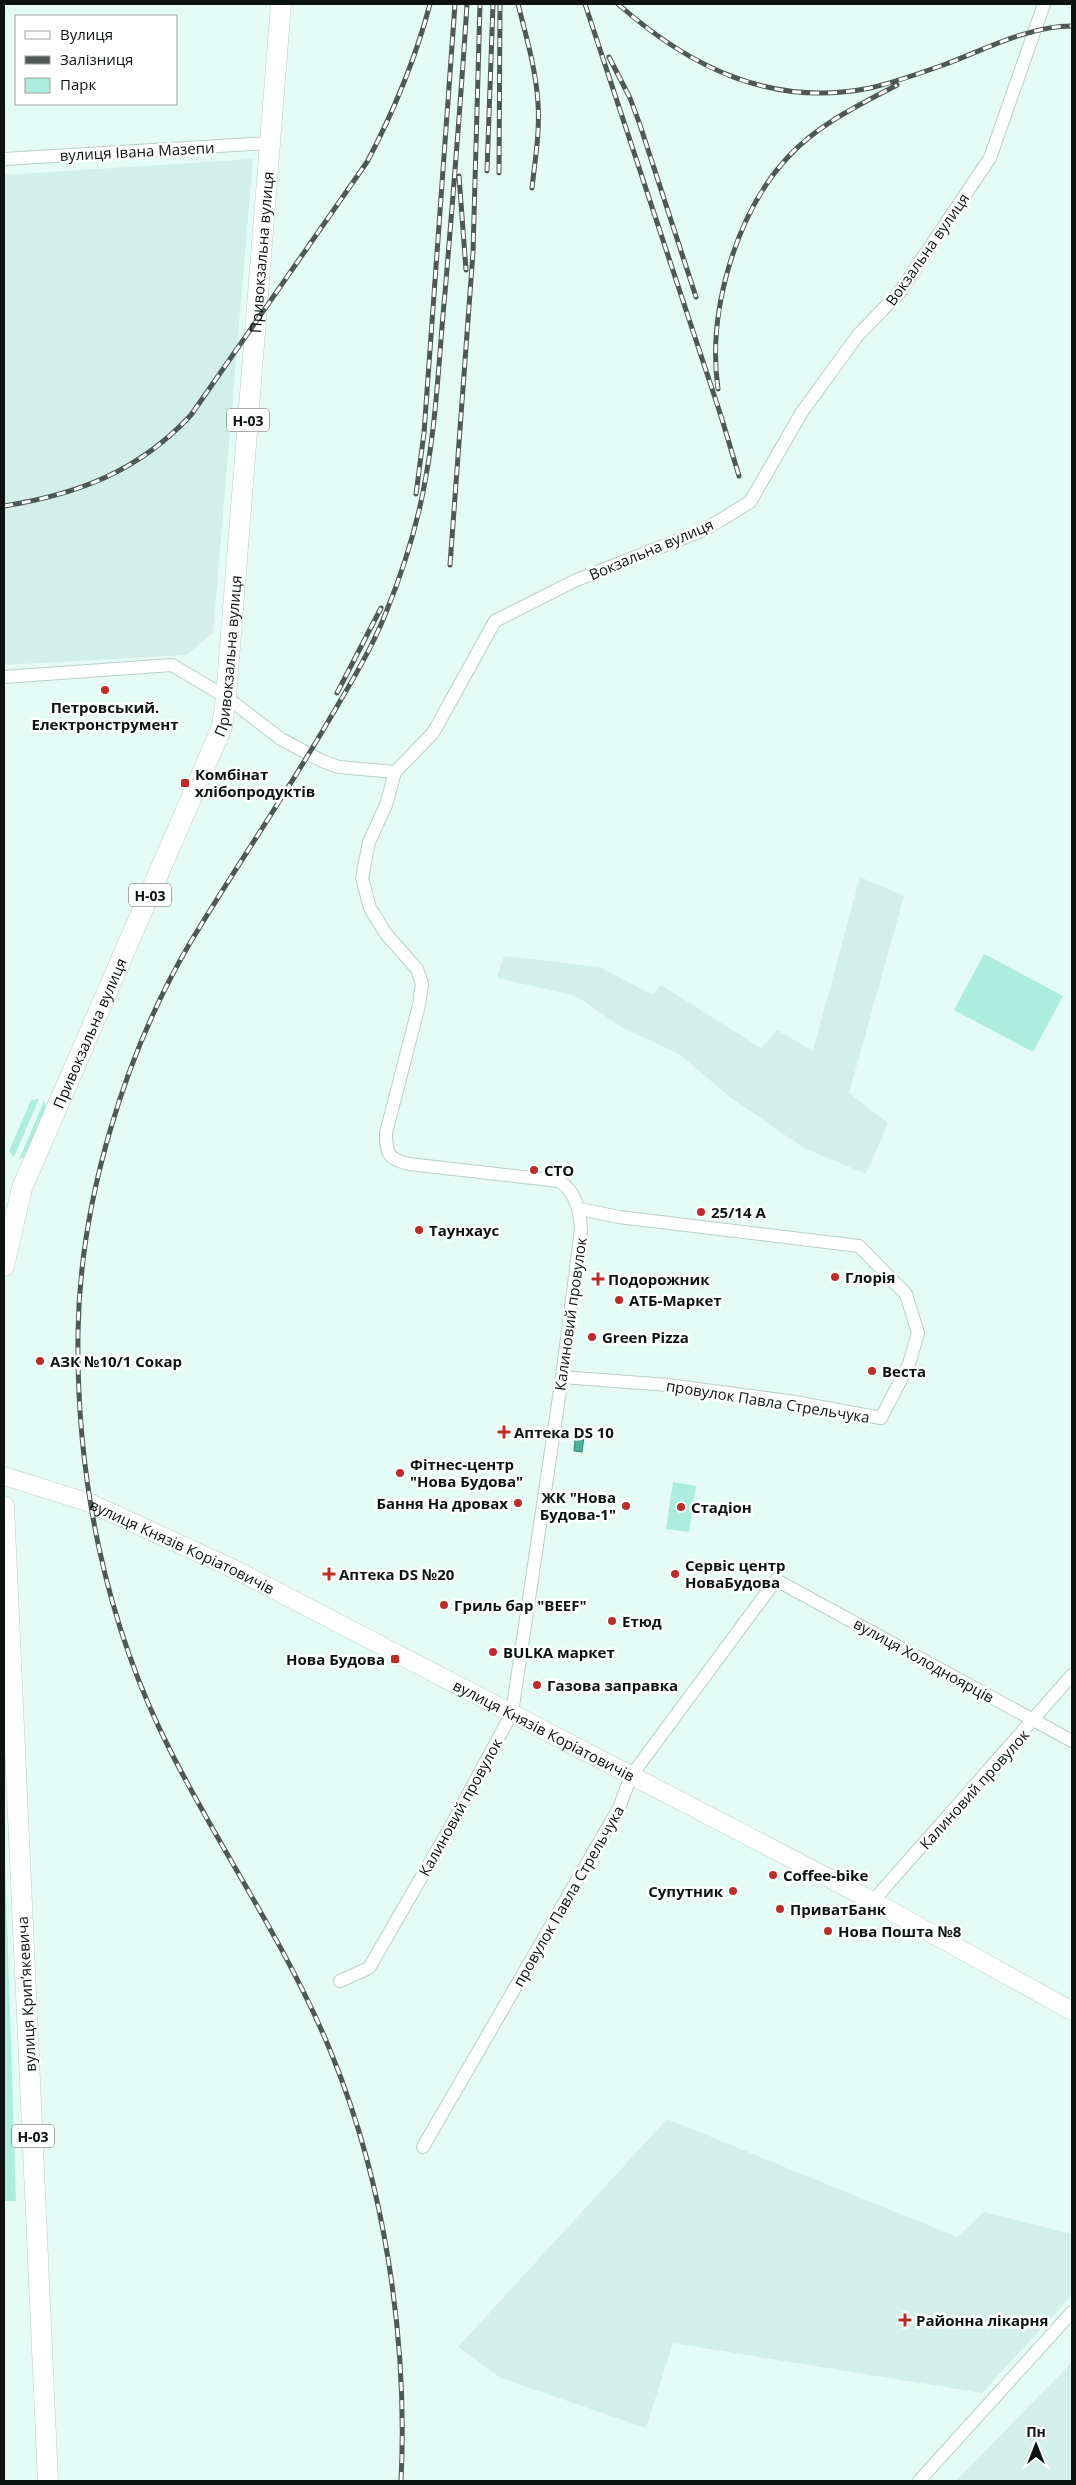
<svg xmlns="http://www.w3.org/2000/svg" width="1076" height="2485" viewBox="0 0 1076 2485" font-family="'Open Sans',sans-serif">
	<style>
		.built { fill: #d2f0e9 }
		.green { fill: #aceddd }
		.water { fill: #4bb09b; stroke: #388172 }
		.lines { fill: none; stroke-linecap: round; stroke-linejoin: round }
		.street-casing { stroke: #b9cfc9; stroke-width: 14 }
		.secondary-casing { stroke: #b9cfc9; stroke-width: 19 }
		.primary-casing { stroke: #b9cfc9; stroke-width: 21 }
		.street { stroke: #fff; stroke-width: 12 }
		.secondary { stroke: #fff; stroke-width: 18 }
		.primary { stroke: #fff; stroke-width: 20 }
		.rail-casing { stroke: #4e5956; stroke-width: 5 }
		.rail { stroke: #fff; stroke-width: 3; stroke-dasharray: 9; stroke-linecap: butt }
		.poi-dot { fill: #bc2d27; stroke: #fff; stroke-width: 2 }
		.labels { text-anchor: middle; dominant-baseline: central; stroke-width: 5; stroke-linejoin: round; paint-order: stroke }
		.shield { fill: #fff; stroke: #555a58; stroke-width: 1 }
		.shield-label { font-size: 14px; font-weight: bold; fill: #0c1311 }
		.street-label { font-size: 15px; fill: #0c1311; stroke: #fff }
		.poi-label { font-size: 15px; font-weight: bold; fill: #0c1311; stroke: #fff; text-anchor: start }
	</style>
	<rect width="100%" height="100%" fill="#e5fbf5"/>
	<path class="built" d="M253,159L213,633L186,655L4,665V175Z
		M860,877L904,896L849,1093L888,1123L866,1174L804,1148L731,1098L679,1054L621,1027L576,996L497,978L504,956L599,967L653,995L661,985L761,1048L777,1030L813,1051Z
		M667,2119L957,2237L984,2212L1072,2234V2295L982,2393L673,2343L646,2428L501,2378L458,2347Z
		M1072,2362V2481H956Z"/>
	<path class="green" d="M984,954L1063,996L1033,1052L954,1010Z
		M37,1099H39L14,1157L9,1151L31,1100Z
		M44,1101L46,1107L26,1156L19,1160Z
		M673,1482L696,1486L689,1532L666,1529Z
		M5,1860L16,2201H4V1861Z"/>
	<path class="water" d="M576,1428L585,1429L582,1452L574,1451Z"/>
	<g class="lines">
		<g class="street-casing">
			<path id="street" d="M4,159L270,143
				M4,677L172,665L226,697L281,739L322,761L339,767L395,772L433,733L495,621L574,581L704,530L750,502L802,412L858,335L899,293L990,158L1044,4
				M562,1377L668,1385L789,1401L881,1418L909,1364L918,1333L906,1294L859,1246L619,1217L580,1209
				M873,1901L1072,1675
				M340,1981L369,1968L451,1826L512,1713L562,1377L581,1230C580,1211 576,1191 559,1181L409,1164C388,1159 386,1154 386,1133L419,1005L422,984L417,969L386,934L370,908L362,878L369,842L386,805L395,772
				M423,2147L619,1808L631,1776L776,1580L1072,1741
				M919,2481L1072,2312"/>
		</g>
		<g class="secondary-casing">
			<g id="secondary">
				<path id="s1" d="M4,1476L90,1503L236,1570L873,1901L1072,2011"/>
			</g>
		</g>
		<g class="primary-casing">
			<g id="primary">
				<path id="s2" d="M4,1266L22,1188L222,727L226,697L281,4"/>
				<path d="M4,1506L48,2481"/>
			</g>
		</g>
		<use href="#street" class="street"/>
		<use href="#secondary" class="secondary"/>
		<use href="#primary" class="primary"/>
		<g class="rail-casing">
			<path id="rail" d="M518,4C526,36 536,69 538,103C540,132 535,160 532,188
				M585,4L721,416L739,476
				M618,4C689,67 772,108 870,88C896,82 921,73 946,64C986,49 1029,26 1072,26
				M609,57L630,98L640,125L696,297
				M487,171L493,4
				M499,173L500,4
				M459,176L466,270
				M718,389C707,312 736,212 789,156C819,124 859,105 897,85
				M416,494L424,433L455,4
				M4,506C79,494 139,471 191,415L367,162C394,111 415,60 430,4
				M450,565L473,252L480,4
				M337,693L381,608
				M401,2481C408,2341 385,2185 332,2055C290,1950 222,1853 171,1752C105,1623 76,1477 78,1332C80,1202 124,1055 190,943C235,868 285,796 329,720C349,686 370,652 385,615C403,571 418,524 426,476C437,416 439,354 445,293C453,197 461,100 467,4"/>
		</g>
		<use href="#rail" class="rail"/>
	</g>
	<g class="poi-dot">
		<circle cx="105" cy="690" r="5"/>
		<rect x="180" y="778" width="10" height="10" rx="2.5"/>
		<circle cx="534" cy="1170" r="5"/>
		<circle cx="701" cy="1212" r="5"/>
		<circle cx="419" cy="1230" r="5"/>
		<circle cx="835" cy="1277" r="5"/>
		<path d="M595.5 1271.5h5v5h5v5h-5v5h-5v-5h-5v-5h5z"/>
		<circle cx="619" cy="1300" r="5"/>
		<circle cx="592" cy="1337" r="5"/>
		<circle cx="40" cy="1361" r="5"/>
		<circle cx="872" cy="1371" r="5"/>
		<path d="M501.5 1424.5h5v5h5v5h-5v5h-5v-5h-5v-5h5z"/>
		<circle cx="400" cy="1473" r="5"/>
		<circle cx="518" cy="1503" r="5"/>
		<circle cx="626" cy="1506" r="5"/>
		<circle cx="681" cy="1507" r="5"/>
		<path d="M326.5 1566.5h5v5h5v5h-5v5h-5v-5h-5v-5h5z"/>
		<circle cx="675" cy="1574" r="5"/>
		<circle cx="444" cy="1605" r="5"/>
		<circle cx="612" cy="1621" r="5"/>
		<circle cx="493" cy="1652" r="5"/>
		<rect x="390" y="1654" width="10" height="10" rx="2.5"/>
		<circle cx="537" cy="1685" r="5"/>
		<circle cx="773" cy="1875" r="5"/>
		<circle cx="733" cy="1891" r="5"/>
		<circle cx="780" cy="1909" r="5"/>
		<circle cx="828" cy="1931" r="5"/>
		<path d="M902.5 2312.5h5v5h5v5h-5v5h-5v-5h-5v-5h5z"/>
	</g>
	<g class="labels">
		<g class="shield">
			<rect x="227" y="408.5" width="42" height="23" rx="4"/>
			<rect x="129" y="883.5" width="42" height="23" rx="4"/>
			<rect x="12" y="2124.5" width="42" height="23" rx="4"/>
		</g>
		<g class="shield-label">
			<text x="248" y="420">Н-03</text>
			<text x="150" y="895">Н-03</text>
			<text x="33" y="2136">Н-03</text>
		</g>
		<g class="street-label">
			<text transform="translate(137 151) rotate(-3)">вулиця Івана Мазепи</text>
			<text transform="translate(927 249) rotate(-55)">Вокзальна вулиця</text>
			<text stroke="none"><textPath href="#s2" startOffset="1059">Привокзальна вулиця</textPath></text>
			<text transform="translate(651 549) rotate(-23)">Вокзальна вулиця</text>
			<text stroke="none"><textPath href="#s2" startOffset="654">Привокзальна вулиця</textPath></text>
			<text stroke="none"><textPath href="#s2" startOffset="249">Привокзальна вулиця</textPath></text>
			<text transform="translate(570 1314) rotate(-82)">Калиновий провулок</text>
			<text transform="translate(768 1401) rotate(9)">провулок Павла Стрельчука</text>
			<text stroke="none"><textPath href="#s1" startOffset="192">вулиця Князів Коріатовичів</textPath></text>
			<text transform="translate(924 1660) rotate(29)">вулиця Холодноярців</text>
			<text stroke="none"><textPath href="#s1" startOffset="598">вулиця Князів Коріатовичів</textPath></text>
			<text transform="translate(974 1789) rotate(-48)">Калиновий провулок</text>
			<text transform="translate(460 1807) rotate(-61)">Калиновий провулок</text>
			<text transform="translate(568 1896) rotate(-60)">провулок Павла Стрельчука</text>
			<text transform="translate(26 1994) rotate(-93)">вулиця Крипʼякевича</text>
		</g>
		<g class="poi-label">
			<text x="105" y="707" text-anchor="middle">Петровський.<tspan x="105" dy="17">Електронструмент</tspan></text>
			<text x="195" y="774">Комбінат<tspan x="195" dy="17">хлібопродуктів</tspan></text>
			<text x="544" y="1170">СТО</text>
			<text x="711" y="1212">25/14 А</text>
			<text x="429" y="1230">Таунхаус</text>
			<text x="845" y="1277">Глорія</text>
			<text x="608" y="1279">Подорожник</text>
			<text x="629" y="1300">АТБ-Маркет</text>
			<text x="602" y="1337">Green Pizza</text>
			<text x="50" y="1361">АЗК №10/1 Сокар</text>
			<text x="882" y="1371">Веста</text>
			<text x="514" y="1432">Аптека DS 10</text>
			<text x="410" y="1464">Фітнес-центр<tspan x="410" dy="17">"Нова Будова"</tspan></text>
			<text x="616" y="1497" text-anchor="end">ЖК "Нова<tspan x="616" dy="17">Будова-1"</tspan></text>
			<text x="508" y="1503" text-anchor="end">Бання На дровах</text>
			<text x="691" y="1507">Стадіон</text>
			<text x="685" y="1565">Сервіс центр<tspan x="685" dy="17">НоваБудова</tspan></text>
			<text x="339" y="1574">Аптека DS №20</text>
			<text x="454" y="1605">Гриль бар "BEEF"</text>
			<text x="622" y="1621">Етюд</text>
			<text x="503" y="1652">BULKA маркет</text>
			<text x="385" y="1659" text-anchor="end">Нова Будова</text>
			<text x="547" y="1685">Газова заправка</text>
			<text x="783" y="1875">Coffee-bike</text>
			<text x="723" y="1891" text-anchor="end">Супутник</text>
			<text x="790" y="1909">ПриватБанк</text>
			<text x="838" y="1931">Нова Пошта №8</text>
			<text x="916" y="2320">Районна лікарня</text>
		</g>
	</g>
	<rect width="1076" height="2485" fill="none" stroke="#0c1311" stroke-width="10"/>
	<rect x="15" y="15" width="162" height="90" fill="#ffffff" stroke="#9ea1a0"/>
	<rect x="25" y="31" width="25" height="8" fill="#ffffff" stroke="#9ea1a0"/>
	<text x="60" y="40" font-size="15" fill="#0c1311">Вулиця</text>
	<rect x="25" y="56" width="25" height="8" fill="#4e5956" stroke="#9ea1a0"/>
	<text x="60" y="65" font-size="15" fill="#0c1311">Залізниця</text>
	<rect x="25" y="78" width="25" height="15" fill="#aceddd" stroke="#9ea1a0"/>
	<text x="60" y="90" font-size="15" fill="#0c1311">Парк</text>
	<g transform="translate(1036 2445)" stroke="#ffffff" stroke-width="4" paint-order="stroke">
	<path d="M0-4L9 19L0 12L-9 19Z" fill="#0c1311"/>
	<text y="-8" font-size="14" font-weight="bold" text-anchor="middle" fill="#0c1311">Пн</text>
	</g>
</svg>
